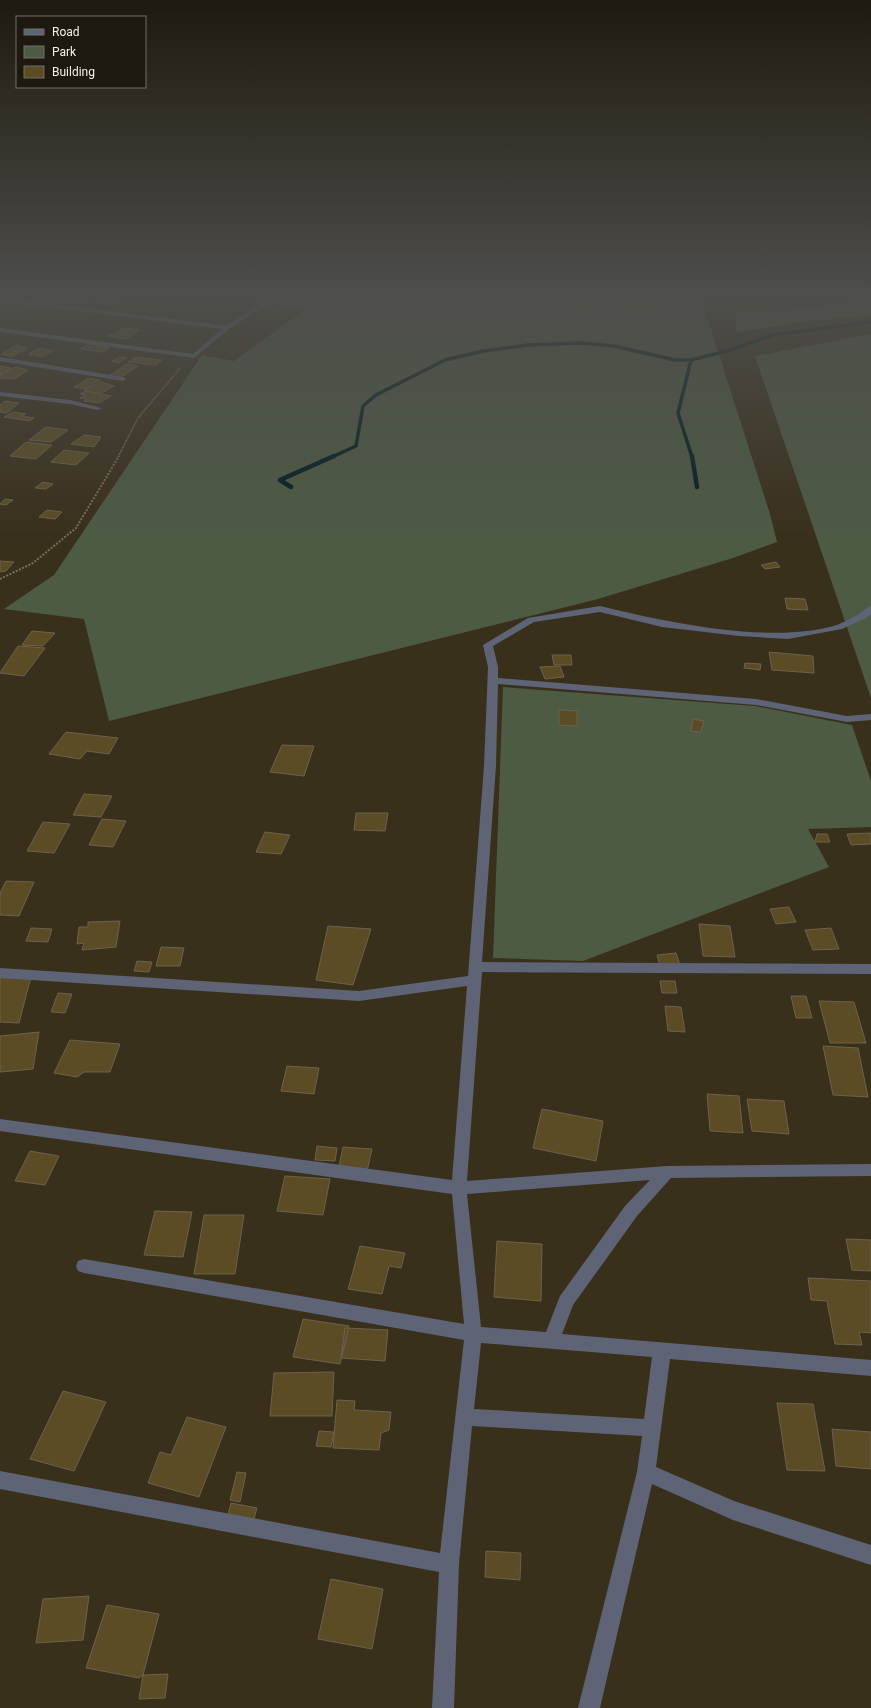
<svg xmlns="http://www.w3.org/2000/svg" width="871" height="1708" viewBox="0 0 871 1708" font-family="Roboto,sans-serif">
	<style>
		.green { fill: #4d5a44 }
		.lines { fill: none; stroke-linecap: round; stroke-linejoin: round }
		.stream-far1 { stroke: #021d24; stroke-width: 3.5 }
		.stream { stroke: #021d24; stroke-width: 4.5 }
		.building { fill: #5c4c25; stroke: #6c624d }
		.path-far1 { stroke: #78705f; stroke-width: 1.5; stroke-dasharray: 1.5 1; stroke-linecap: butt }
		.path { stroke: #78705f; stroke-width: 2; stroke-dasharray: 2 1.5; stroke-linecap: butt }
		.minor { fill: #5e6475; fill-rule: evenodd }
	</style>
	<rect width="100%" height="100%" fill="#39301c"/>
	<path class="green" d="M286,295H700L770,514L777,542L733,558L598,599L109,721L84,619L4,609L54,575L202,355L234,361L306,309L273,303Z
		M871,301V316L809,321L737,332L735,313L789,310Z
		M871,334V698L755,356Z
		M503,687L755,706L852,725L871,781V827L808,829L829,867L583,961L493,958Z"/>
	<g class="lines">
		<path class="stream-far1" d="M691,360L678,413L692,457
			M332,457L356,446L363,406L376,395L445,360L483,351L528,345L582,343L614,346L675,360H691L727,351L772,335L871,322"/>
		<path class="stream" d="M692,456L697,487
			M291,487L280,480L334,456"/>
	</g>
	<path class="building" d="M56,296L65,297L56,302L47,301Z
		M71,296L85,297L75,304L61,302Z
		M104,298L119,300L110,305L95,302Z
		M640,301L645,309H628L623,303Z
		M577,302H590L589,307H577Z
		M125,328L139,330L126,339L108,336Z
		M89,344L102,346L109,348L103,352L80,349Z
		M18,345L21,347L28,348L22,352L9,349Z
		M40,348L53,351L43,357L29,354Z
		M7,351L19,352L12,357L2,354Z
		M120,357L126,358L119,363L112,361Z
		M136,357L162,360L155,365L128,362Z
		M127,364L138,366L120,378L110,375Z
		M0,366L11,368L0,375Z
		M15,367L28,370L14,379L0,378V375Z
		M89,378L100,380L84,389L74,387Z
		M101,382L114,386L100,394L84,390Z
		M85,391L111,396L99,403L84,401L87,399L80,398L85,395L80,394Z
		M5,401L19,403L7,413L0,412V405Z
		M13,412L26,414L22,416L34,418L29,421L4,417Z
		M46,427L68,430L51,442L29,440Z
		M84,435L101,437L94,447L71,444Z
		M26,442L52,445L36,459L10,456Z
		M64,450L89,453L76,465L51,462Z
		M43,482L53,484L46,489L35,488Z
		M5,499L13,500L6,505L0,504Z
		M47,510L62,512L55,519L39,517Z
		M0,561L14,562L6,571L0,572Z
		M776,562L780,567L765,569L761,565Z
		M785,598L805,599L808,610L787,609Z
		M32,631L55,633L43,646L22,645Z
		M18,646L45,648L24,676L0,673Z
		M769,652L813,656L814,673L772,670Z
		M552,655H571L572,665H554Z
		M745,663L761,664L760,670L744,668Z
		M560,666L564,677L545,679L540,667Z
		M559,710L577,711V726L559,725Z
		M693,719L704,721L701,732L691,731Z
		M66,732L118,738L109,754L87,751L80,759L49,754Z
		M282,745L314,746L304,776L270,772Z
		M84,794L112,796L101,817L73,815Z
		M356,813H388L385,831L354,830Z
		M102,819L126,821L113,847L89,845Z
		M43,822L70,824L54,853L27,851Z
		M265,832L290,835L281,854L256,852Z
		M871,833V844L851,845L847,834Z
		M817,834H827L830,842H815Z
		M6,881L34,882L19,916L0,915V893Z
		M789,907L796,922L776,924L770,909Z
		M120,921L116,947L82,950L84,943L77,944L79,927H88V922Z
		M699,924L730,926L735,957L703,956Z
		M328,926L371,929L353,985L316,980Z
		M31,928L52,929L48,942L26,941Z
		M831,928L839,949L813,950L805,930Z
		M161,947L184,948L180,966H156Z
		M676,953L680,965L660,966L657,955Z
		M137,961L152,962L149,972L134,971Z
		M0,977H31L19,1023L0,1022Z
		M660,981H675L677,993H662Z
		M58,993L72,994L65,1013L51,1012Z
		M791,996H806L812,1018H796Z
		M819,1001L854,1002L866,1043H830Z
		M665,1006L681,1007L685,1032L668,1031Z
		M39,1032L33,1069L0,1072V1036Z
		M70,1040L120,1044L110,1072H84L77,1077L54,1073Z
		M823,1046L858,1048L868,1097L833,1095Z
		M287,1066L319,1068L314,1094L281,1091Z
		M707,1094L739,1096L743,1133L710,1131Z
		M747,1099L784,1101L789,1134L752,1131Z
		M542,1109L603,1121L596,1161L533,1148Z
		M317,1146L337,1148L335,1161L315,1160Z
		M343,1147L372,1149L367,1171L339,1167Z
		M30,1151L59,1156L45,1185L15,1181Z
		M285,1176L330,1179L323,1215L277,1211Z
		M155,1211L192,1212L183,1257L144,1255Z
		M204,1215H244L235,1274H194Z
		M846,1239L871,1240V1271L852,1270Z
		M497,1241L542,1244L541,1301L494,1297Z
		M360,1246L405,1253L401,1268L389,1266L382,1294L348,1289Z
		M808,1278L871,1281V1333L859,1332L862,1345L835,1344L827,1301L811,1300Z
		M303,1319L349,1326L340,1364L293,1357Z
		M345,1328L388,1330L385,1361L341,1358Z
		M334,1372L332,1416H270L274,1373Z
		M63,1391L106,1402L74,1471L30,1459Z
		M337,1400L355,1401L354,1410L391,1412L389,1430L381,1433L379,1450L333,1448Z
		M777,1403L813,1404L825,1471L787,1470Z
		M187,1417L226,1427L199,1497L148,1483L160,1452L171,1455Z
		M832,1429L871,1432V1469L836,1466Z
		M319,1431L334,1432L331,1447L316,1446Z
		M237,1472L246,1473L240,1502L230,1500Z
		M231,1503L257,1508L254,1519L228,1515Z
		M486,1551L521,1553L520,1580L485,1577Z
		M331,1579L383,1589L372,1649L318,1639Z
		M89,1596L83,1640L36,1643L43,1599Z
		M107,1605L159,1614L143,1675L139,1678L86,1668Z
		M168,1674L165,1698L139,1699L143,1675Z"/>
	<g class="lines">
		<path class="path-far1" d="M118,457L138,418L181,367"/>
		<path class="path" d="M0,579L33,563L76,528L119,456"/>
		<path class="minor" d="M273,295H281L229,329L194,358L0,332V328L193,354L222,329L0,301V297L226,326Z
			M0,357L123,377L126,379L123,381L0,361Z
			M0,392L70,400L102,408L98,410L70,404L0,396Z
			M600,606C666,622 771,645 837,625C844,622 852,618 859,614C863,612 866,607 871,606V614L866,618L842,629L788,639L739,636L662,627L600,612L534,622L493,646L498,667V678L756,699L847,716L871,714V720L847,722L756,705L498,684L496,766L482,962L871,964V974L482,972L467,1181L667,1166L871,1164V1176L671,1178L637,1216L573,1305L562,1334L871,1360V1376L670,1359L656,1467L734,1501L871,1545V1565L733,1520L652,1484L600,1708H578L637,1472L642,1436L472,1426L459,1564L454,1708H432L439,1572L0,1489V1471L440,1553L464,1340L84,1273L78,1271L76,1266L78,1261L84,1259L464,1324L452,1194L0,1131V1119L452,1180L467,986L359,1001L0,978V968L359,991L468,976L484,766L488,667L483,645L528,618ZM650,1180L625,1206L560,1296L546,1332L481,1327L467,1194ZM481,1343L652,1357L644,1419L474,1409Z"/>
	</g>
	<linearGradient id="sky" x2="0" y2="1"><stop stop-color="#1f1a0f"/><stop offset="0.55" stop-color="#4e4e4b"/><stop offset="1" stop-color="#4e4e4b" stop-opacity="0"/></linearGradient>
	<rect width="871" height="535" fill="url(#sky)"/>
	<rect x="16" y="16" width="130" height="72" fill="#1d1910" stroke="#746f65"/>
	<rect x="24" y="29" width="20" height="6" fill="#5e6475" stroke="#746f65"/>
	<text x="52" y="36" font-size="12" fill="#f6f0e4">Road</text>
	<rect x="24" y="46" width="20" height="12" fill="#4d5a44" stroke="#746f65"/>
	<text x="52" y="56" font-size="12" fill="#f6f0e4">Park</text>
	<rect x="24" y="66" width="20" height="12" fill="#5c4c25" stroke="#746f65"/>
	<text x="52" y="76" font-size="12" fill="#f6f0e4">Building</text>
</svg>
